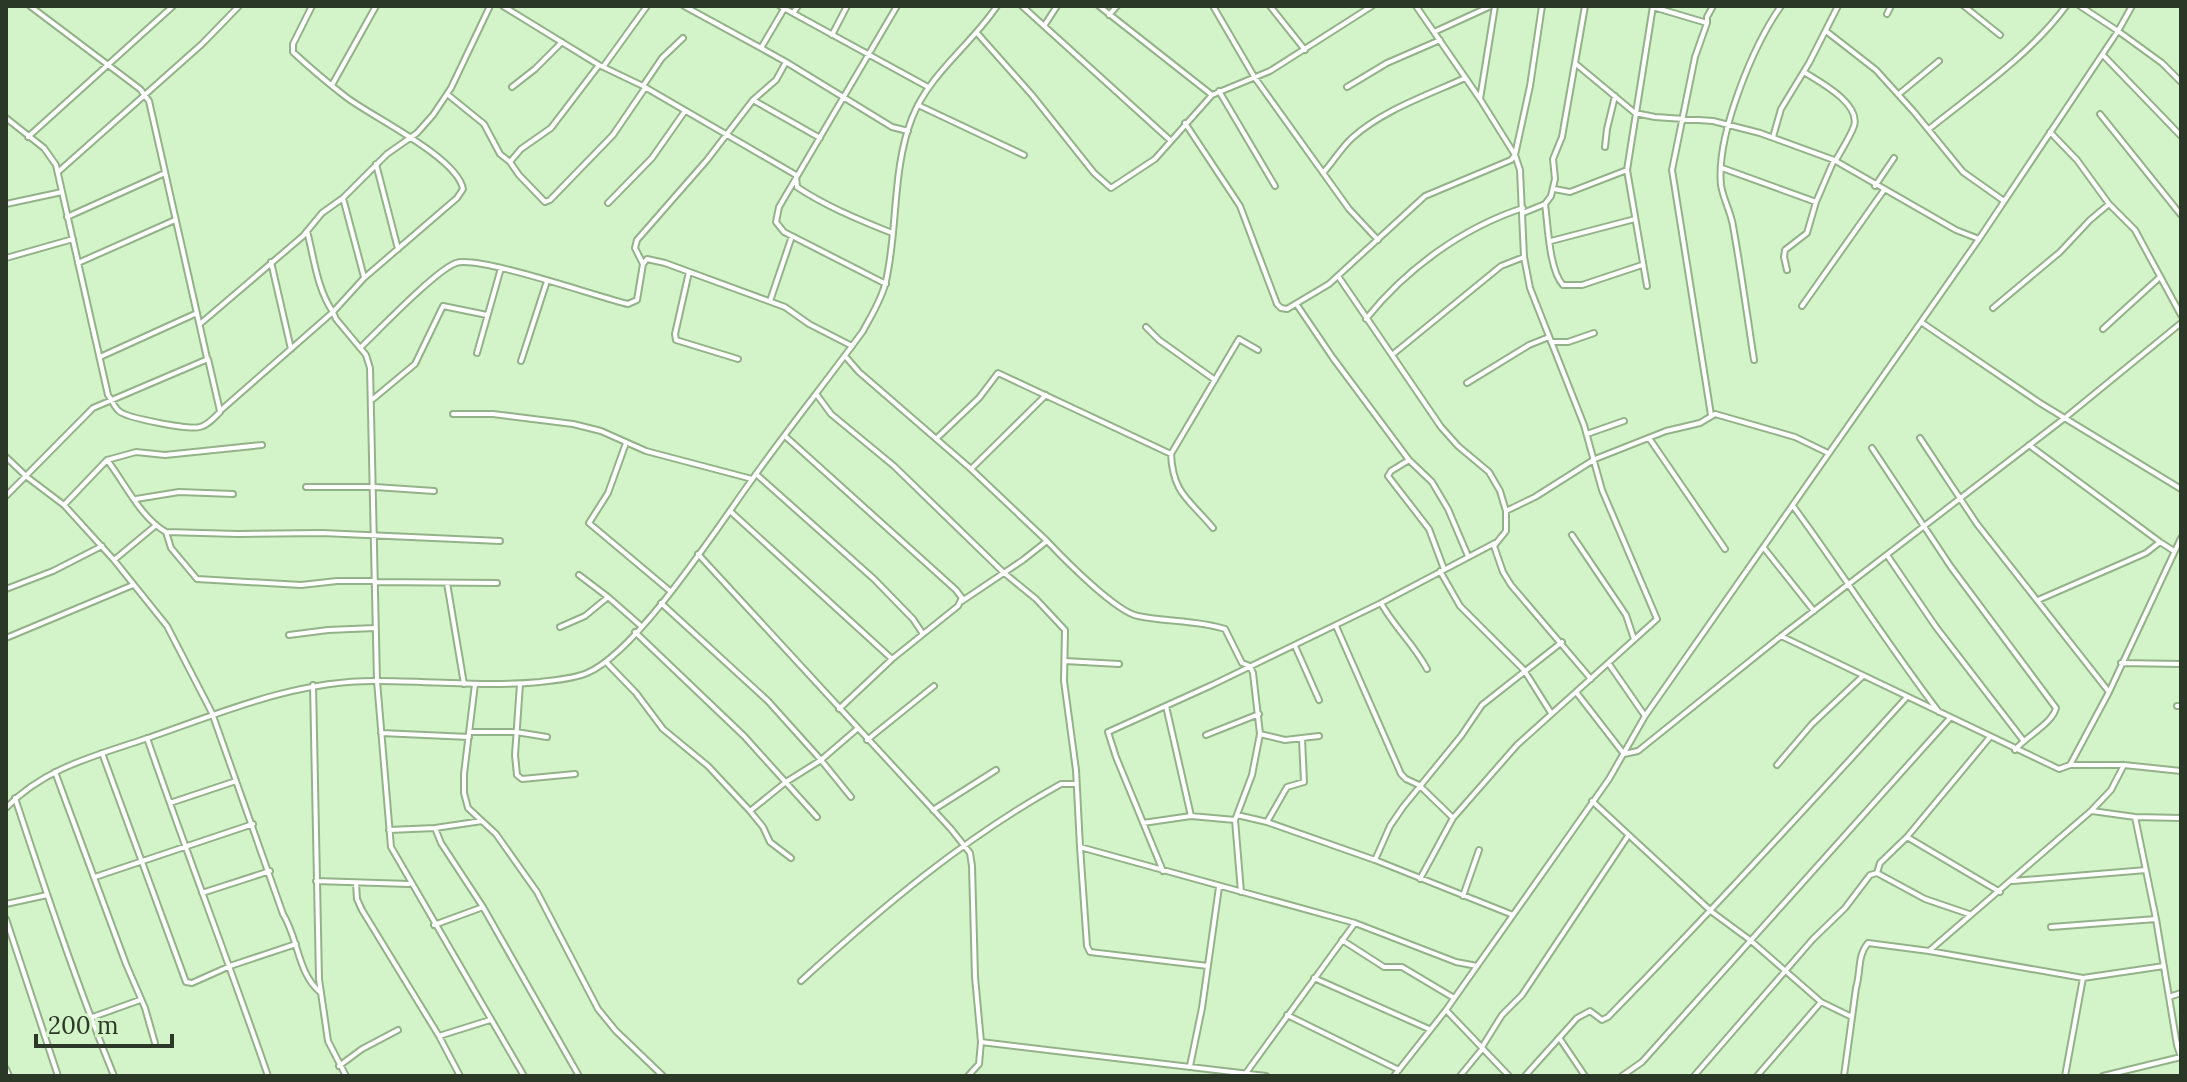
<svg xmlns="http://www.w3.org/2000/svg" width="2187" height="1082" viewBox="0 0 2187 1082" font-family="Lora,serif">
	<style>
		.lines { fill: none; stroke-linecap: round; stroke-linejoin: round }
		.minor-casing { stroke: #94b289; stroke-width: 8 }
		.tertiary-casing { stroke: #94b289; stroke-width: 8 }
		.minor { stroke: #fff; stroke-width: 4 }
		.tertiary { stroke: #fff; stroke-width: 4 }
	</style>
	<rect width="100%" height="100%" fill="#d3f3c8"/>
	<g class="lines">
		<g class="minor-casing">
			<path id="minor" d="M30,6L140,89L149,101L207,358
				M503,6L599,65L643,86L796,175L797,187C827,207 860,220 892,233
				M684,6L761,48
				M780,6L928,87
				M1022,6L1171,141
				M1099,6L1212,95
				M1213,6L1255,78L1349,209L1378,240
				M1270,6L1305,50
				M1416,6L1480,99
				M1964,6L2000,35
				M2080,6L2118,31L2132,6
				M1653,7L1707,23
				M784,9L761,48L786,62
				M793,13L798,6
				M1887,14L1891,6
				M1109,15L1117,6
				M1044,26L1057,6
				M1826,31L1876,70L1914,112L1963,172L2004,201
				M1434,32L1491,6
				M977,33L1032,95L1094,173L1111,188L1155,159L1212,95L1270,71L1372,6
				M832,35L847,6
				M2103,55L2181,136
				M1576,64L1635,113L1655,117L1713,121L1760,133L1834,160L1956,230L1979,239
				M599,65L551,128L521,149L510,162L519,175L545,202L550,200L613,135L645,88
				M603,67L647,6
				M1804,72C1818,81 1861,103 1854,126C1850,137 1842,149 1836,160
				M332,85L376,6
				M643,86L662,58L683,38
				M512,87L535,69L562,42
				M1347,87L1387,63L1440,40
				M1219,91L1275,186
				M447,94L484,124L500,154L510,162
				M1899,94L1939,61
				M753,100L820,138
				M918,105L1024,155
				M2100,114L2181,215
				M6,118L44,148L56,165L108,395C112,400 114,407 119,411C126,418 189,430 200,427C208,425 214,418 220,412
				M1185,123L1240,206L1277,304L1281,308L1287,309L1329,284L1425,196L1511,160L1515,155L1530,86L1542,6
				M1929,129C1976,91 2029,56 2066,6
				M2050,132L2077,160L2109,204L2135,230L2181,315
				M28,137L173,6
				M1773,137L1781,109L1809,63L1838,6
				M1605,147L1607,129L1615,96
				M376,164L398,249
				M1722,168L1816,202
				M58,172L202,44L239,6
				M1323,173C1333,162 1341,148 1352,138C1383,110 1428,95 1465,78
				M1875,186L1894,158
				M1554,189L1570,192L1627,170
				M343,198L364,277
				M608,203L652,158L685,111
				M6,204L62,192
				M1545,204C1548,225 1549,270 1563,285H1582L1642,265
				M1523,213L1545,204L1551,196L1555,179L1553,159L1562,137L1585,6
				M67,217L165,173
				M307,231C314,258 317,289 333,312L364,278L457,198L463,189C457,157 372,117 346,97C328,83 310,68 293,52V44L312,6
				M1551,241L1635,219
				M6,258L73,239
				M271,262L291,349
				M78,263L175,220
				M643,264L635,248L637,240L707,160L753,100L776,80L786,62L892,127L908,131
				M1787,270L1784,257L1785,250L1807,233L1816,202L1834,160
				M689,272L675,334L676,340L738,359
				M1338,276L1441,427L1458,446L1489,472L1500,491L1506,511V531L1494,546L1503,572L1511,585L1591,679
				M886,284L784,232L776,222L779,207L897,6
				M1647,286L1627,170L1653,6
				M770,301L792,236
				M1297,305L1333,358L1409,460L1432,482L1448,509L1468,556
				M1802,306L1884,190
				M1993,308L2060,252L2090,220L2109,204
				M1366,319C1406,269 1462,228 1523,208
				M1921,322L2040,403L2181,489
				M200,324L303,236L322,213L343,198L387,154L417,133L433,115L451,88L490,6
				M1146,327L1159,340L1215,380
				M2103,329L2160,277
				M1551,342H1568L1594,333
				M360,348C379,330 436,270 456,263C478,255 598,297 628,304L637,300L643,264L647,259L665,263L785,307L809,324L852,346
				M477,353L501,268
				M1392,355L1501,266L1524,257
				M845,356L859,372L971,469L1047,541
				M100,357L197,313
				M1754,360C1747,315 1741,270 1733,226C1731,212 1723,199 1721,185C1716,135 1753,46 1781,6
				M521,361L547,281
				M1467,383L1529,345L1549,337
				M817,395L831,414L894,466L1003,572L1036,599L1065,630L1064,681L1076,770L1080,847L1355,923L1456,962L1477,966
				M373,399L415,364L443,306L487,315
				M453,414H493L573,424L601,431L646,451L752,479
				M1711,415L1672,170L1695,57L1707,23V17L1713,6
				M1587,434L1624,421
				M785,436L956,590L962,598L958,606L892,659L839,709
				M937,438L979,398L998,373L1171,454L1239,339L1258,350
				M1649,438L1725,549
				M1920,438L1977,524L2109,692
				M626,443L608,493L589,523L670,591
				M2029,445L2160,542L2174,551
				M1872,448L1951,567L2056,708C2052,724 2026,736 2015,750
				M1171,454C1173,494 1189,499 1213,528
				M6,457L27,477L64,505L114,560L167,626L212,713L283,914C299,940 297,973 321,993
				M107,460C125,483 140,517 166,532L171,548L197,579L301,585L337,581H374
				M1409,460L1391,471L1388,476L1429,529L1444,569
				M971,469L1046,395
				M756,474L874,579L913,619L923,634
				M306,487H375L434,491
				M6,496L93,408L208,359L220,411L333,312L336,319L366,355L370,368L377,681L391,847L524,1076
				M136,499L179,492L233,494
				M64,505L107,460L136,452L165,455L262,445
				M1793,506C1843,574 1888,645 1939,712
				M730,511L892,659
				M1506,511L1535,497L1595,459L1666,431L1700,423L1715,414L1795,437L1828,453
				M166,532L238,534L322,533L500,541
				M1572,535L1626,615L1634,639
				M1764,548L1814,611
				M698,554L951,829L970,853L972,866L975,977L981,1042L979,1064L968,1076
				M1887,555L1936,627L2023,740
				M114,560L155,526
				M1440,571L1460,606L1524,670L1551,713
				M579,575L608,597
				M375,582L497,583
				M447,583L464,684
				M6,589L53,571L102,546
				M2038,600L2146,553L2160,542
				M962,601L1023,560L1047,541C1064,559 1116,612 1138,616C1167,622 1197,620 1225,629L1242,663L1250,666L1253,673L1260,734L1252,775L1235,820L1241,892
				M661,603L768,701L821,760L786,782L750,811
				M1381,603C1394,627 1414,644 1427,669
				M1336,626L1401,774L1406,779L1419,785L1453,818
				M560,627L585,616L608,597L641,626
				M635,632L744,736L817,817
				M289,635L328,630L375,628
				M1781,636L2059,769L2070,765L2109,692L2181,538
				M6,638L133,585
				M1295,646L1319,700
				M1065,661L1119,664
				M606,662L636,693L663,729L708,766L750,811L763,827L770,842L791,858
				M2121,663L2181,664
				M1609,664L1645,716
				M475,684L464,774V793L468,808L496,834L537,892L598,1009L616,1031L663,1076
				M520,684L515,755L517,775L522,779L575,774
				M313,685L319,979L328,1041L346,1076
				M1576,692L1624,754L1638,751L1781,636L2066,417L2181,323
				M1166,706L1191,816
				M2177,706H2181
				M470,732H516L547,737
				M381,733L469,737
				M1260,734L1285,740L1319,736
				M1206,735L1259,714
				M147,738C186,851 229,963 268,1076
				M867,740L934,686
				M102,753L186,982L192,983L230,966L296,944
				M1777,765L1812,724L1863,676
				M2070,765H2124L2181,771
				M55,772L126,964L145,1008L155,1043
				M851,797L821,760L857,729
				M15,798C46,892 77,985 114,1076
				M1592,801L1712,912L1750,940L1821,1002L1852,1017
				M170,803L236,781
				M933,810L996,770
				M2092,811L2135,817L2181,818
				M1237,815L1267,822L1375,860L1513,915
				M2135,817L2156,919L2177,1045
				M1267,822L1287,787L1304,782L1302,739
				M1143,823L1191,816L1235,820
				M435,828L482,821
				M389,830L435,828L441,843L483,907L579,1076
				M1907,837L2000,892
				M1080,847L1087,946L1090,952L1208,966
				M1375,860L1390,826L1403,807L1461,736L1482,705L1562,642
				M1163,871L1116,757L1108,732L1212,685L1381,603L1495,543
				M1877,873L1925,899L1969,914
				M95,877L253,824
				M1420,879L1453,818L1517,745L1657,619L1602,490L1584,425L1530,288L1524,257L1520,170L1515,155L1480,99L1495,6
				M316,881L409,884
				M2013,881L2146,870
				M356,883L357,899L362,910L439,1036L460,1076
				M202,893L270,871
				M1463,896L1479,850
				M6,904L47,895
				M6,919L58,1076
				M434,925L483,907
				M2051,927L2156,919
				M1342,940L1384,967H1402L1454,998
				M1929,951L2091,811L2111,790L2124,765
				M1314,978L1429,1029
				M801,981C882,907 965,837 1061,784H1075
				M2169,997L2181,993
				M1446,1010L1509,1076
				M1287,1015L1399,1070
				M90,1018L140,1000
				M439,1036L490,1020
				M1560,1039L1585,1076
				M981,1042L1266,1076
				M2181,1043L2177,1045L2181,1057
				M1482,1047L1502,1015L1522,995L1628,836
				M339,1066L362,1049L398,1030
				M1190,1066L1202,1008L1219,887
				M6,1069L9,1076
				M1246,1073L1355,923
				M1394,1076L1446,1010L1609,779L1645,716L1979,239L2118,31L2162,63L2181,82
				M1460,1076L1483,1048
				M1525,1076L1577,1018L1590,1011L1602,1020L1608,1017C1710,913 1809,805 1907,697
				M1622,1076L1642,1062L1950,718
				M1694,1076L1813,939L1845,908L1870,875L1877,873L1880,863L1907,837L1990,737
				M1757,1076L1821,1002
				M1844,1076L1856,988C1861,972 1857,956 1868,943L1929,951L2083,978L2164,966
				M2065,1076L2083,978
				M2103,1076L2181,1057"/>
		</g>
		<g class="tertiary-casing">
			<path id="tertiary" d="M6,808C44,768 95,756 145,739C221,713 295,680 377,681C432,681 486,687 540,682C556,680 573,679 587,673C637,652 717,528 751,481C787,430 826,382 863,331C871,316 882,299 886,281C898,228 892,169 912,118C929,74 971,45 997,6"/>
		</g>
		<use href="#minor" class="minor"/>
		<use href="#tertiary" class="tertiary"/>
	</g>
	<rect width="2187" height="1082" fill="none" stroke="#2c3827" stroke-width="16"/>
	<path d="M36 1034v12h136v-12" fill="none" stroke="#2c3827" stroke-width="4"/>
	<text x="48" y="1034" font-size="24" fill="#2c3827" stroke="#d3f3c8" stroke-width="6" paint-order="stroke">200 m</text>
</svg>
